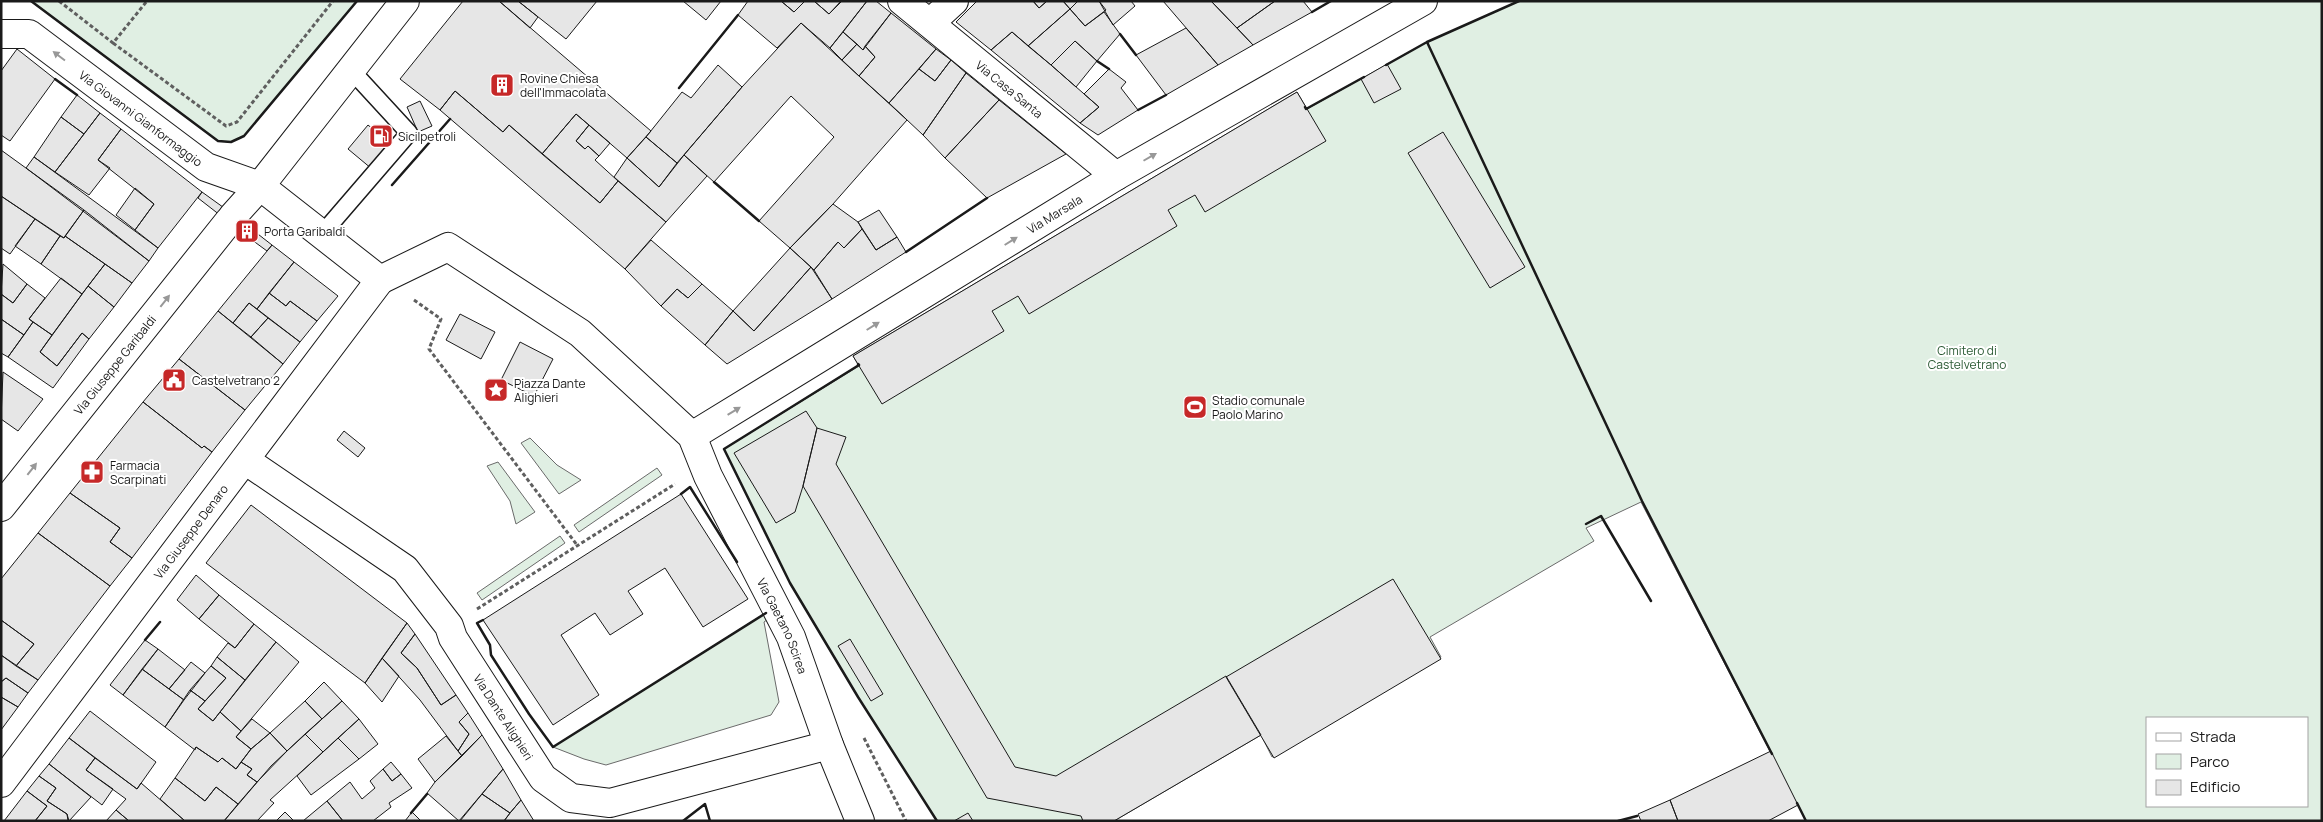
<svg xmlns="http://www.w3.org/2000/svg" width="2323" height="822" viewBox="0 0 2323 822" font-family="Manrope,sans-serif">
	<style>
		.green { fill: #e0efe3; stroke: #6a6a6a; fill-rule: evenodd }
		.building { fill: #e6e6e6; stroke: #1a1a1a }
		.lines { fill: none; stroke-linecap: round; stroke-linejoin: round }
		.lane-casing { stroke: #1a1a1a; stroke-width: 19 }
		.street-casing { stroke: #1a1a1a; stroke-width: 30 }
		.secondary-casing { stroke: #1a1a1a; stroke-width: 30 }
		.path { stroke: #5f5f5f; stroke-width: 3; stroke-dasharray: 4 2.5; stroke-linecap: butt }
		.lane { stroke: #fff; stroke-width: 16 }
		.street { stroke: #fff; stroke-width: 28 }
		.secondary { stroke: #fff; stroke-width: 28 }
		.wall { stroke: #1a1a1a; stroke-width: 2.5 }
		.oneway { fill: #989898 }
		.labels { text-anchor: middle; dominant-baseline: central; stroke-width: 4; stroke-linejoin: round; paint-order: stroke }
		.poi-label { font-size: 12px; fill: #1a1a1a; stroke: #fff; text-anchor: start }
		.street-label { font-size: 12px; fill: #1a1a1a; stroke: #fff }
		.park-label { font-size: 12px; fill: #2b5a34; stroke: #fff }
	</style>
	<rect width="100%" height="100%" fill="#fff"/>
	<path class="green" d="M31,1H357L244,136L231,142L218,141Z
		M1519,1H2322V821H1806L1641,502L1586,528L1594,541L1430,637L1441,657L1272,757L1261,735L1114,821H937L858,697L790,583L724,449L859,366L853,356L1297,92L1307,109L1427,42ZM2147,718H2307V806H2147Z
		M530,438L557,465L581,480L559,494L521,443Z
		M498,462L535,512L516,524L510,501L487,466Z
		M657,468L662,475L579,532L574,525Z
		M560,536L565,543L482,600L477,593Z
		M767,612L771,617L764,622L779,702L771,715L606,765L584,759L553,747Z"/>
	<path class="building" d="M463,1H499L651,131L627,158L576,114L542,154L509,125L503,132L455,91L440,110L400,79Z
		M499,1H518L538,17L530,28Z
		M518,1H597L566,39Z
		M683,1H721L706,20Z
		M748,1H781L794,12L805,1H814L829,14L841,1H867L830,48L801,23L777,48L738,15Z
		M781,1H805L794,12Z
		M814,1H840L841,2L829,14Z
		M867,1H876L891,13L863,50L843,32Z
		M977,1H1033L1039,8L1047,1H1063L1070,9L1028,46L1012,32L991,50L956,22Z
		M1033,1H1047L1039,8Z
		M1063,1H1078L1070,9Z
		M1078,1H1099L1106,10L1085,26L1070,9Z
		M1099,1H1131L1135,6L1113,25Z
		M1163,1H1211L1253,45L1218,65Z
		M1211,1H1275L1237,28Z
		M1275,1H1303L1312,12L1253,45L1237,28Z
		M1070,9L1085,26L1104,12L1120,34L1097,61L1075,41L1051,65L1028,46Z
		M891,13L936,49L889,103L859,76L875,57L865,46Z
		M801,23L907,120L833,204L790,248L759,221L834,137L791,96L714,182L684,155L742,87Z
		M1186,28L1218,65L1166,95L1136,55Z
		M843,32L857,44L842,60L830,48Z
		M1012,32L1051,65L1099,107L1080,123L991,50Z
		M1075,41L1097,61L1076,87L1051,65Z
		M857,44L863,50L865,46L875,57L859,76L842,60Z
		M17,49L55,79L10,141L1,135V71Z
		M936,49L951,60L935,81L919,69Z
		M951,60L966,73L923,135L889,103L919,69L935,81Z
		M1387,64L1401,89L1374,103L1361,79Z
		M718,65L742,87L677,163L646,137L682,92L691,98Z
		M1109,69L1126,82L1121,88L1138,110L1098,135L1080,123L1099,107L1084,94Z
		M966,73L999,100L945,158L923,135Z
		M455,91L503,132L509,125L600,203L618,181L666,222L625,269L440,110Z
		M1297,92L1326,141L1205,212L1195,195L1168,210L1177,226L1029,314L1018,296L992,311L1004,331L882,404L853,356Z
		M77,95L100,113L84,134L61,117Z
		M999,100L1066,154L987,198L945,158Z
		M420,101L432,126L418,132L407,107Z
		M100,113L121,129L98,160L110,168L89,195L55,172Z
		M576,114L589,125L576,141L585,149L588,146L599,156L595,160L618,181L600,203L542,154Z
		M61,117L84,134L55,172L34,157Z
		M368,125L398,150L378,174L348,149Z
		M589,125L610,143L599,156L588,146L585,149L576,141Z
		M121,129L202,192L158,248L135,230L154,204L98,160Z
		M1443,132L1525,267L1490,288L1408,153Z
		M646,137L677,163L659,187L627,158Z
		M1,150L84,210L64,238L1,196Z
		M684,155L707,176L666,222L614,177L627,158L659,187Z
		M34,157L158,248L149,261L26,168Z
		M135,188L154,204L135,230L116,215Z
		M202,192L227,210L272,245L267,251L252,240L198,198Z
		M1,196L35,219L10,254L1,248Z
		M833,204L858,222L862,229L844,248L838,242L814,270L790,248Z
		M84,210L149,261L132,283L65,236Z
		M879,210L897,237L876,250L858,222Z
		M35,219L60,236L41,264L15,246Z
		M862,229L876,250L897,237L906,252L832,299L814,270L838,242L844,248Z
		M60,236L64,238L65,236L105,264L82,294L41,264Z
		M651,240L702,284L688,298L677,289L661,306L625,269Z
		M272,245L294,262L257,309L249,303L233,323L218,311Z
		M790,248L811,267L754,331L733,311Z
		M294,262L338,296L317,321L290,301L286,306L269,293Z
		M3,264L27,284L13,303L1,294Z
		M105,264L132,283L114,307L88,286Z
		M811,267L832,299L727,364L705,345L733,311L754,331Z
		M61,278L82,294L52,335L29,319Z
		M27,284L45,298L29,319L33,322L24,335L1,319V294L13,303Z
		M702,284L733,311L705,345L661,306L677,289L688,298Z
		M88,286L114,307L89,339L82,333L57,366L40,352Z
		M269,293L286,306L290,301L317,321L300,342L257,309Z
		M249,303L268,318L251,337L233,323Z
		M218,311L283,364L245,410L179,359Z
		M460,314L495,332L481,359L446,340Z
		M268,318L300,342L283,364L251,337Z
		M1,319L24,335L8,357L1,353Z
		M33,322L52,335L40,352L57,366L82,333L89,339L53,388L8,357Z
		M520,342L553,359L534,396L501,380Z
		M179,359L245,410L212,452L204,446L202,448L143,402Z
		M3,372L43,399L18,431L1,419Z
		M143,402L202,448L204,446L212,452L132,558L110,542L120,528L70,493Z
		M806,411L817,428L803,486L795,512L776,523L734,453Z
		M817,428L846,437L836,464L1015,767L1056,776L1226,676L1261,735L1114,821H1083L1081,816L987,798L803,486Z
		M344,431L365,448L358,457L337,440Z
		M70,493L120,528L110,542L132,558L110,586L38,533Z
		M681,494L748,599L703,627L665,568L628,591L643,614L610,635L595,613L561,635L599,695L553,725L483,620Z
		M251,505L407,623L365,683L206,563Z
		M38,533L110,586L38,680L16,666L34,644L1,620V579Z
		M196,575L219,595L199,619L177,600Z
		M1393,579L1441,659L1274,758L1226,677Z
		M219,595L254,624L235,648L199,619Z
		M1,620L34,644L16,666L1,655Z
		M407,623L415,634L401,653L417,668L441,705L456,695L468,713L459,722L469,734L458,751L420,700L382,658Z
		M254,624L276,642L245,680L217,657L228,643L235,648Z
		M415,634L456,695L441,705L417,668L401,653Z
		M850,639L883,694L871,701L838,646Z
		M145,640L158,649L123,695L110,685Z
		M276,642L299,662L241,731L220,712Z
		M158,649L185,670L169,689L142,669Z
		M1,655L38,680L28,693L6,678L1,682Z
		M217,657L245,680L213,721L198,709L226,678L211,666Z
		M382,658L399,676L382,702L365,683Z
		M191,662L205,673L184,700L169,689Z
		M211,666L226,678L205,701L190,690Z
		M142,669L184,700L165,727L123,695Z
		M6,678L28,693L18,707L1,697V682Z
		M324,682L342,701L322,719L305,701Z
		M190,690L205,701L198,709L213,721L220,712L241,731L236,737L251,749L236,769L222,758L218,762L196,747L195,750L165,727Z
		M1,697L18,707L1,730Z
		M305,701L322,719L287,751L270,733Z
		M342,701L359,719L323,752L305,734Z
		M90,711L156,762L137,789L69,738Z
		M468,713L482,735L462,756L458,751L469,734L459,722Z
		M252,719L270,733L251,749L236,737Z
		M359,719L378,744L359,759L338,738Z
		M270,733L287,751L257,782L247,775L252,769L241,762L251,749Z
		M305,734L323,752L270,800L274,803L257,821H224L271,766Z
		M482,735L503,769L459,821L427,793L435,782Z
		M446,736L462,756L435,782L418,759Z
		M69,738L95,758L86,770L113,789L102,805L49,764Z
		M338,738L359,759L311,795L297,776Z
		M196,747L218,762L222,758L236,769L241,762L252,769L247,775L257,782L238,804L216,787L205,801L175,778Z
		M1771,751L1798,805L1768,821H1678L1670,800Z
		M95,758L137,789L141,783L185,821H129L116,810L126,799L86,770Z
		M391,762L401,774L392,781L383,769Z
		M49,764L91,797L69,821L67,814L47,801L56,788L39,776Z
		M383,769L392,781L401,774L412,788L389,803L391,807L373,821H343L327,801L350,782L362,799L375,788L370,781Z
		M503,769L521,800L510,813L482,794Z
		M39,776L56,788L47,801L67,814L68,821H35L47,806L27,791Z
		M175,778L205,801L216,787L238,804L224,821H185L160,799Z
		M27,791L47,806L35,821H4Z
		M482,794L510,813L504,821H460Z
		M521,800L534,821H504L510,813Z
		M1670,800L1678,821H1641L1638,814Z
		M327,801L343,821H303Z
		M116,810L129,821H106Z
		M285,812L294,821H276Z
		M412,812L421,821H405Z
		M968,813L973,821H954Z"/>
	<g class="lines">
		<g class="lane-casing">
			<path id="lane" d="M322,234L409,133L351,70"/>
		</g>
		<g class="street-casing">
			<g id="street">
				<path id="s1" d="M902,1L1116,176"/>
				<path d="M930,23L954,1"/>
				<path id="s2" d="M1,34H29L206,167L260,186L380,280L448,247L580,333L692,436L708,476L791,637L829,745L860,821"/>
				<path id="s3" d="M692,436L1116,176L1423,1"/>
				<path id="s4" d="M245,460L405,569L449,626L453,638L543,778L571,798L610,803L829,745"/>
				<path id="s5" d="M1,783L380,280"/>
			</g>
		</g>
		<g class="secondary-casing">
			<g id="secondary">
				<path d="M233,216L260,186L405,1"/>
				<path id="s6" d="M1,507L229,221"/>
			</g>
		</g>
		<path class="path" d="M59,1L113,43L147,1
			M113,43L226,126L237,122L333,1
			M414,300L441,319L429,349L577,545
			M477,609L675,484
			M864,738L906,821"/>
		<use href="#lane" class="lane"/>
		<use href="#street" class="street"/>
		<use href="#secondary" class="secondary"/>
		<path class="wall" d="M31,1L218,141L231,142L244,136L357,1
			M1519,1L1427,42L1642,501L1772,754
			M1312,12L1331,1
			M1120,34L1136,55
			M1097,61L1109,69
			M1386,65L1427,42
			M55,79L77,95
			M679,88L738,15
			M1305,107L1306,109L1364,77
			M1138,110L1166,95
			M714,182L759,221
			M392,185L450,119
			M906,252L987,198
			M858,364L859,365L724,449L790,583L858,697L937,821
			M681,494L690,487L737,562
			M1586,524L1601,516L1651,601
			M483,620L477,623L490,645L491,655L529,714L553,747L766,613
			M145,640L160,622
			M1797,803L1806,821
			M411,813L427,794
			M683,821L705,804L710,821
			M1618,821L1637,816"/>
	</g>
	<defs><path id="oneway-solid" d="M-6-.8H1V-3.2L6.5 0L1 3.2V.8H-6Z" transform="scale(1.25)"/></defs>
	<g class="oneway">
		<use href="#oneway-solid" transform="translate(59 56) rotate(-143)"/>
		<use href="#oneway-solid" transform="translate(1150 157) rotate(-30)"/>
		<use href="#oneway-solid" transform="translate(1011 241) rotate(-32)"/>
		<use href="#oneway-solid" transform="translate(165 301) rotate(-52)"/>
		<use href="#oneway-solid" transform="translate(873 326) rotate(-32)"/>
		<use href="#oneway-solid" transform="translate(734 411) rotate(-31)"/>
		<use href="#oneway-solid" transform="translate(32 469) rotate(-52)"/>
	</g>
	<defs>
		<g id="building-square" transform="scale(1.25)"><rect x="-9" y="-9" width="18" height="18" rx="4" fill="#c62828" stroke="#fff"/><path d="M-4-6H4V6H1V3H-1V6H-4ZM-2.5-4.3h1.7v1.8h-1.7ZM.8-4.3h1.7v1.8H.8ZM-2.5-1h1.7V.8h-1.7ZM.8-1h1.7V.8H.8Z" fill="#fff"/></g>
		<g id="fuel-square" transform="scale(1.25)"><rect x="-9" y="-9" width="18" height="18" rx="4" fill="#c62828" stroke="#fff"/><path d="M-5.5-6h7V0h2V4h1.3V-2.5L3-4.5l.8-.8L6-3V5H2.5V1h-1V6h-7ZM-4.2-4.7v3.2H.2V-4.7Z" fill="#fff"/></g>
		<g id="civic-square" transform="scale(1.25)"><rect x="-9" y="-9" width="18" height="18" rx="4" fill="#c62828" stroke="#fff"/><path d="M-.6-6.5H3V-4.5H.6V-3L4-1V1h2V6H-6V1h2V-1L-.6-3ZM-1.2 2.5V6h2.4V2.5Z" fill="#fff"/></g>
		<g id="sight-square" transform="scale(1.25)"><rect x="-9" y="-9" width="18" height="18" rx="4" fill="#c62828" stroke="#fff"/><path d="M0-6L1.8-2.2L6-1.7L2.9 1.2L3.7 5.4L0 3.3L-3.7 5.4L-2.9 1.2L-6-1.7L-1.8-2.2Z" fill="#fff"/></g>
		<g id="stadium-square" transform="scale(1.25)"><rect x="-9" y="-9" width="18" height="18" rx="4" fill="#c62828" stroke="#fff"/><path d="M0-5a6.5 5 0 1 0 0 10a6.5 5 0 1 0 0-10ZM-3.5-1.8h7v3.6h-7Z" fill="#fff"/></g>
		<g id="pharmacy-square" transform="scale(1.25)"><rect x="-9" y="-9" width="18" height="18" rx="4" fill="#c62828" stroke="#fff"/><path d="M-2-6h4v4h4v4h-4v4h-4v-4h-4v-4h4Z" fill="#fff"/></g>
	</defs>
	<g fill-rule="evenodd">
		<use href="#building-square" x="502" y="85"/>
		<use href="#fuel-square" x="381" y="136"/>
		<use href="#building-square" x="247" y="231"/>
		<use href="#civic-square" x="174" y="380"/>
		<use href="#sight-square" x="496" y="390"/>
		<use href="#stadium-square" x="1195" y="407"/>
		<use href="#pharmacy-square" x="92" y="472"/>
	</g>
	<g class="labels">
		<g class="poi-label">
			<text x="520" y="78">Rovine Chiesa<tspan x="520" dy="14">dell'Immacolata</tspan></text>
			<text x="398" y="136">Sicilpetroli</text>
			<text x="264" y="231">Porta Garibaldi</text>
			<text x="192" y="380">Castelvetrano 2</text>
			<text x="514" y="383">Piazza Dante<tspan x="514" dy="14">Alighieri</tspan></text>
			<text x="1212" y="400">Stadio comunale<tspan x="1212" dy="14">Paolo Marino</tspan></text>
			<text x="110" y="465">Farmacia<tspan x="110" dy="14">Scarpinati</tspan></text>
		</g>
		<g class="street-label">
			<text stroke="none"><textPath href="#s1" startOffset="139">Via Casa Santa</textPath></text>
			<text stroke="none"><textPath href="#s2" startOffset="168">Via Giovanni Gianformaggio</textPath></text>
			<text stroke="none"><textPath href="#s3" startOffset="425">Via Marsala</textPath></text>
			<text stroke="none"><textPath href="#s6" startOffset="182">Via Giuseppe Garibaldi</textPath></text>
			<text stroke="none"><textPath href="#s5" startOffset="315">Via Giuseppe Denaro</textPath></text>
			<text stroke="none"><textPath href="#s2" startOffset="1055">Via Gaetano Scirea</textPath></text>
			<text stroke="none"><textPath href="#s4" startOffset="372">Via Dante Alighieri</textPath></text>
		</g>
		<g class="park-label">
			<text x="1967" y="350">Cimitero di<tspan x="1967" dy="14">Castelvetrano</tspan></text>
		</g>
	</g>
	<rect width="2323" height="822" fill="none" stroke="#1a1a1a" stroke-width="5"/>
	<rect x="2146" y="717" width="162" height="90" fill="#ffffff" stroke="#a3a3a3"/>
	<rect x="2156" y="733" width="25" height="8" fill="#ffffff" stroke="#a3a3a3"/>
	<text x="2190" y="742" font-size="15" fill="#1a1a1a">Strada</text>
	<rect x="2156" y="754" width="25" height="15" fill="#e0efe3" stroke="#a3a3a3"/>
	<text x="2190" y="767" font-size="15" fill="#1a1a1a">Parco</text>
	<rect x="2156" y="780" width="25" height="15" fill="#e6e6e6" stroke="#a3a3a3"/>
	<text x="2190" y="792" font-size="15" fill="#1a1a1a">Edificio</text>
</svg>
